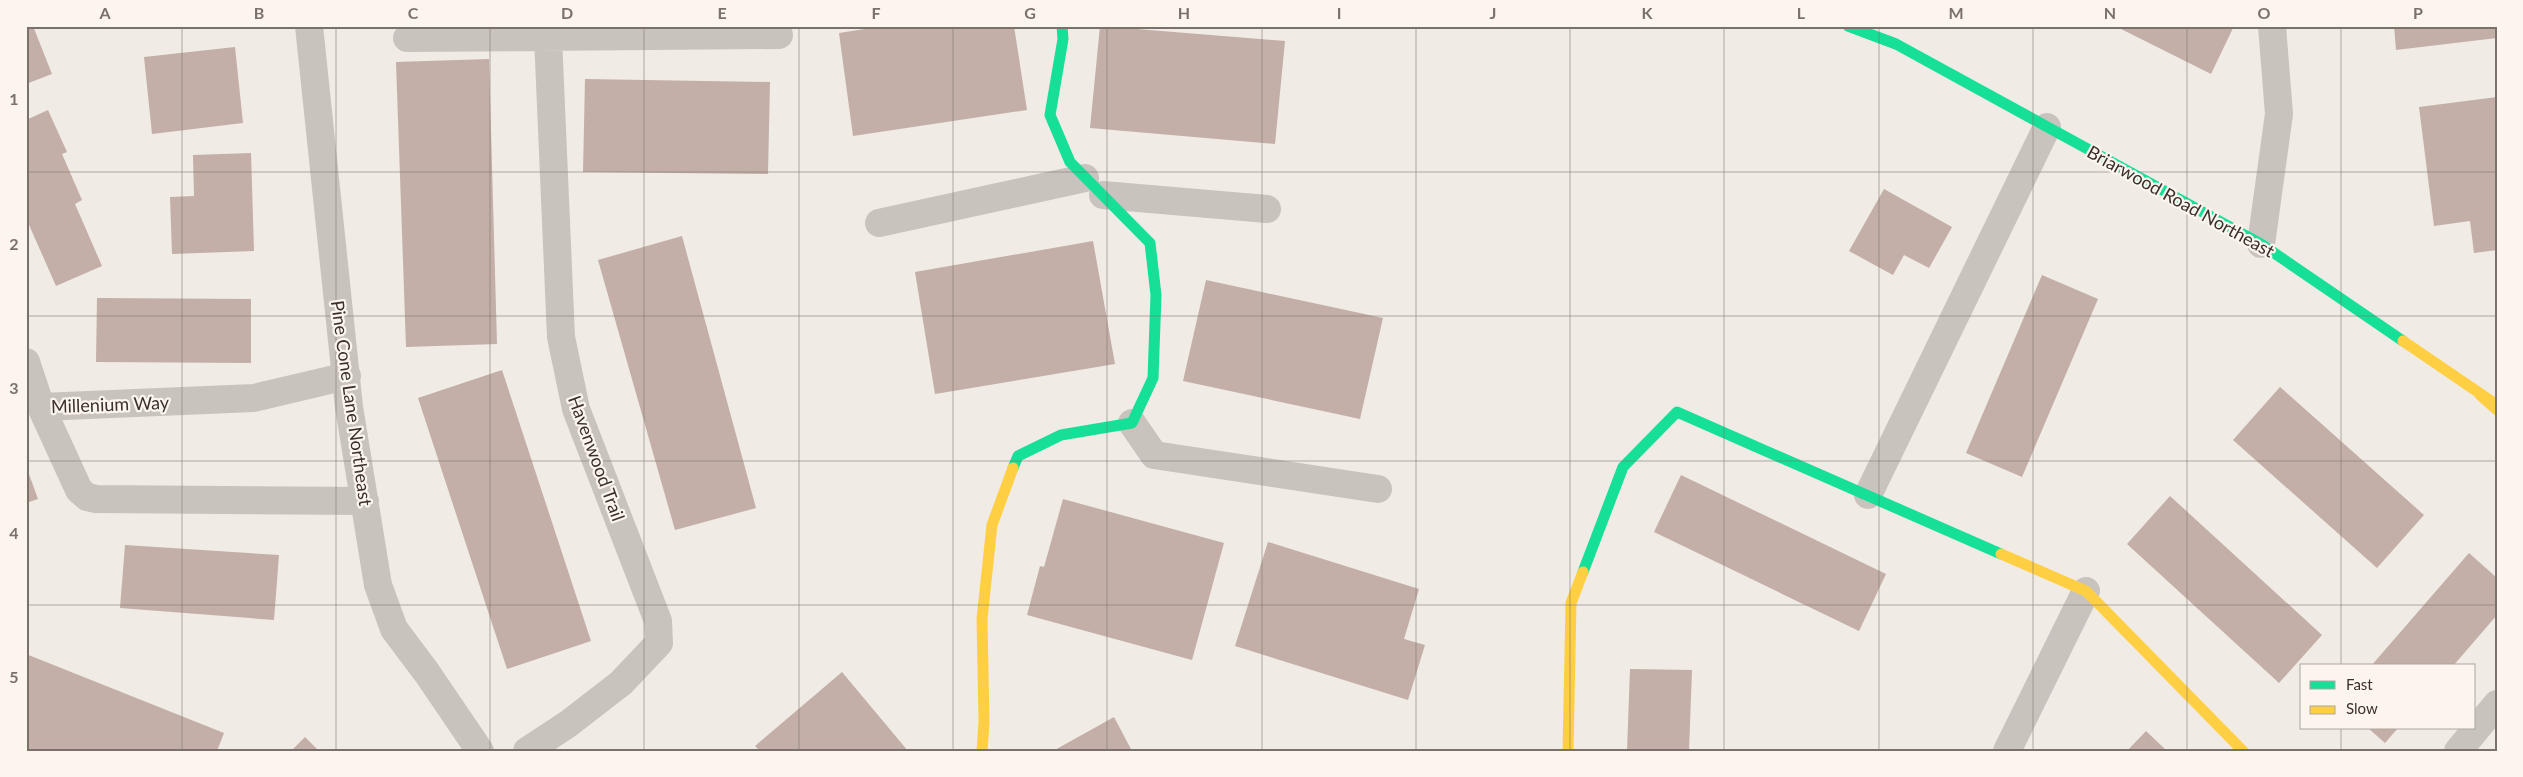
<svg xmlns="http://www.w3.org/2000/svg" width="2523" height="777" viewBox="0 0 2523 777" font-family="Lato,sans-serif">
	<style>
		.building { fill: #c3afa7 }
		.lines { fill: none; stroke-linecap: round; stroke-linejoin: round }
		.street { stroke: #c9c3be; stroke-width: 28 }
		.fast { stroke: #16e098; stroke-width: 11 }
		.slow { stroke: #ffcf43; stroke-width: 11 }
		.grid { fill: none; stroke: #7a716c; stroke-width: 1; stroke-opacity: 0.55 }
		.labels { text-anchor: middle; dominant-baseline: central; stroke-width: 4.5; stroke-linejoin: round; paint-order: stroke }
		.street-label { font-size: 18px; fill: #3b302b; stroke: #fbf5ee }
		.neatline { fill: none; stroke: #7a716c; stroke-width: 2 }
		.grid-label { font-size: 16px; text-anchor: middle; font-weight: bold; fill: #7a716c }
	</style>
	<rect width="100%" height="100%" fill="#f0ebe5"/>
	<path class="building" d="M26,26H33L52,74L26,84Z
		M884,26H1014L1027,110L853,136L839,33Z
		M1100,26L1285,41L1275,144L1090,128Z
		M2115,26H2234L2211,74Z
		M2394,26H2497V38L2396,50Z
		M235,47L243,123L152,134L144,57Z
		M489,59L497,344L406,347L396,62Z
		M585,79L770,82L768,174L583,172Z
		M2497,97V250L2474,253L2470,221L2434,226L2419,107Z
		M48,110L67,152L62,154L82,200L75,204L102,266L56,286L26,218V120Z
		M251,153L254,251L172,254L170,197L194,196L193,155Z
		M1884,189L1952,227L1929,268L1904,255L1893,275L1849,251Z
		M682,236L756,508L675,530L598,260Z
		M1093,241L1115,364L935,394L915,272Z
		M2042,275L2098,299L2022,477L1966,453Z
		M1206,280L1383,318L1360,419L1183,381Z
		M97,298L251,299V363L96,362Z
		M502,370L591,641L507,669L418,398Z
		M2280,387L2424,515L2377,568L2233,440Z
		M26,466L38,499L26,503Z
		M1681,475L1886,574L1859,631L1654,532Z
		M2170,496L2322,635L2279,683L2127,544Z
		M1063,499L1224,543L1192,660L1027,615L1040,566L1044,567Z
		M1268,542L1419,589L1404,639L1425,645L1408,700L1235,646Z
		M125,545L279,555L274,620L120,608Z
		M2469,553L2497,578V615L2453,666H2371Z
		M26,654L224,733L217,751H26Z
		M1630,669L1692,670L1689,751H1627Z
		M842,672L908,751H760L755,746Z
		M1114,717L1132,751H1053Z
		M2368,728H2398L2385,743Z
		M2146,731L2167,751H2127Z
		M305,737L319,751H291Z"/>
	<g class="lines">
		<path class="street" d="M309,26L349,407L378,585L394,629L427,673L480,751
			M407,38L779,35
			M1103,195L1267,209
			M879,223L1085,178
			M2261,244L2279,114L2272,26
			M26,362L41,407
			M347,376L254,398L41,407L79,490L87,497L96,499L365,501
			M1132,423L1154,455L1378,489
			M1868,495L2047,127
			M527,751L568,724L621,683L659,643L658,621L576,409L561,337L548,37
			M2007,751L2086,591
			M2458,751L2497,704"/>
		<path class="fast" d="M1848,26L1896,44L2261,244L2403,341
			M1013,468L1018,456L1061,435L1132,423L1153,378L1156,295L1150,243L1070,162L1050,115L1063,39L1062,26
			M1583,572L1623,467L1677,412L2001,554"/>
		<path class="slow" d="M2403,341L2497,405
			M2480,395L2497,410
			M2001,554L2086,591L2243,751
			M982,751L984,722L982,619L992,525L1013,468
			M1568,751L1571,603L1583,572"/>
	</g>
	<path class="grid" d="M182,26V751M336,26V751M490,26V751M644,26V751M799,26V751M953,26V751M1107,26V751M1262,26V751M1416,26V751M1570,26V751M1724,26V751M1879,26V751M2033,26V751M2187,26V751M2341,26V666M26,172H2497M26,316H2497M26,461H2497M26,605H2497M2341,728V751"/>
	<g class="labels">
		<g class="street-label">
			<text transform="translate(2181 201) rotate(29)">Briarwood Road Northeast</text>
			<text transform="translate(352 403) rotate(82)">Pine Cone Lane Northeast</text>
			<text transform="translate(110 404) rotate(-2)">Millenium Way</text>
			<text transform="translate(597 458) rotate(70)">Havenwood Trail</text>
		</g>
	</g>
	<rect width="2523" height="777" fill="none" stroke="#fbf5ee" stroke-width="55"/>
	<rect x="2300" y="664" width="175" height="65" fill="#fbf5ee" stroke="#aea6a0"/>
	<rect x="2310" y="681" width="25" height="8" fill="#16e098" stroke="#aea6a0"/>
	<text x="2346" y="690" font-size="15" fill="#3b302b">Fast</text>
	<rect x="2310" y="706" width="25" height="8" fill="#ffcf43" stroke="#aea6a0"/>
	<text x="2346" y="714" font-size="15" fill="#3b302b">Slow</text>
	<rect x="28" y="28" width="2468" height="722" class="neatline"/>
	<g class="grid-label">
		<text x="105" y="19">A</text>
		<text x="259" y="19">B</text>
		<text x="413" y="19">C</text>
		<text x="567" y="19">D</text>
		<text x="722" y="19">E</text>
		<text x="876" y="19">F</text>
		<text x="1030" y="19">G</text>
		<text x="1184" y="19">H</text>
		<text x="1339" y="19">I</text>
		<text x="1493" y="19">J</text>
		<text x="1647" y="19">K</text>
		<text x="1801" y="19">L</text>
		<text x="1956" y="19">M</text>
		<text x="2110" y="19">N</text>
		<text x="2264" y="19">O</text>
		<text x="2418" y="19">P</text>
		<text x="14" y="105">1</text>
		<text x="14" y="250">2</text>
		<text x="14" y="394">3</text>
		<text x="14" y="539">4</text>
		<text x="14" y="683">5</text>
	</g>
</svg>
